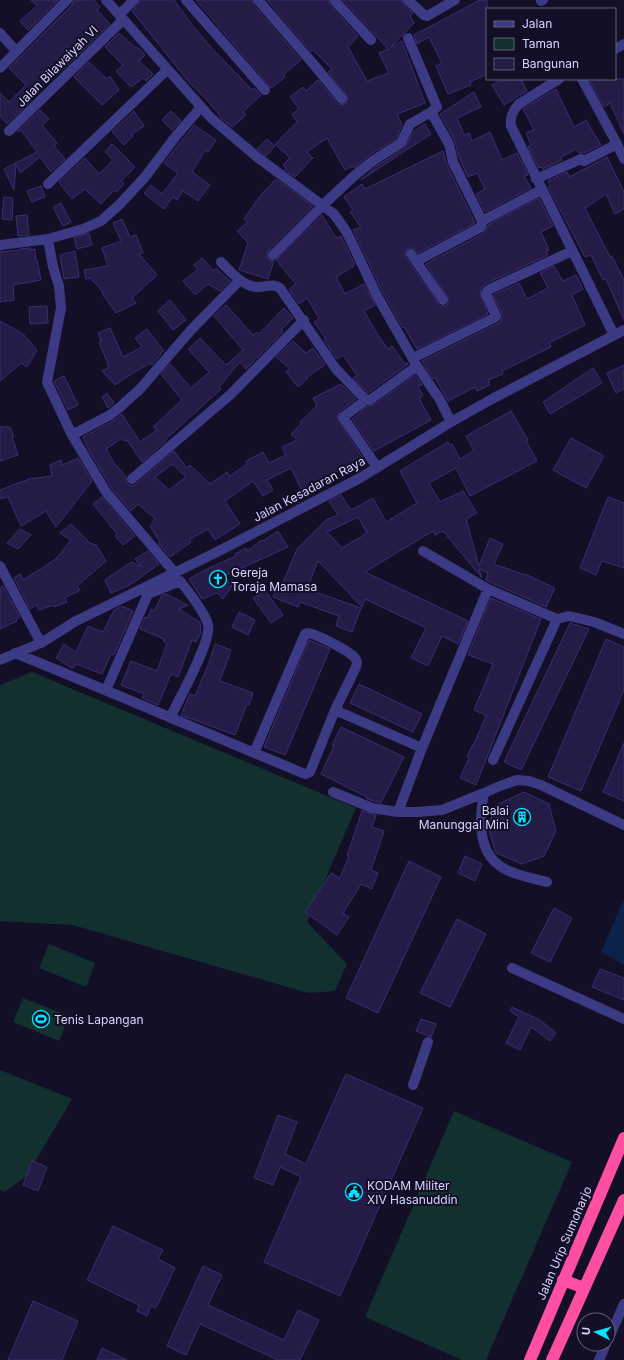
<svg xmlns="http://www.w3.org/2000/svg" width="624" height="1360" viewBox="0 0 624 1360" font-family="Inter,sans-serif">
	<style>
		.green { fill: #12302f }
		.water { fill: #0c2248 }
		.building { fill: #241b47; stroke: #3b2d73; fill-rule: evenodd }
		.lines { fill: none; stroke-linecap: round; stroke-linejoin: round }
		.street { stroke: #3d3a85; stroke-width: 10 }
		.highway { stroke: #ff4fa3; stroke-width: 12 }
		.labels { text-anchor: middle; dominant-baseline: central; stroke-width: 4; stroke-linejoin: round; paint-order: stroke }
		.street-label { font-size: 12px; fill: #d9d4ff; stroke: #130f26 }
		.poi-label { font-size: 12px; fill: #d9d4ff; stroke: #130f26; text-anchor: start }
	</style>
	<rect width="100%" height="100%" fill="#130f26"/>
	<path class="green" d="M32,672L356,808L307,922L347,964L335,991L308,993L73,925L0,921V685Z
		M49,944L95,963L86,987L39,968Z
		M23,998L69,1016L59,1041L13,1022Z
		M0,1070L72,1099L26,1177L4,1192L0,1190Z
		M454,1111L572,1162L486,1360H462L365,1317Z"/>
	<path class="water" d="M624,899V965L601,952Z"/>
	<path class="building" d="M31,0H58L28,30L20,21L37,6Z
		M73,0H94L100,7L97,10L110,24L56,76L54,74L30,98L32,100L7,124L0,116V93L9,102L26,85L9,68L72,5Z
		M140,0H174L193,26L209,45L252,90L254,88L261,95L243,112L246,115L232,127L221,118V117L206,99L188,81L132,11L139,4Z
		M196,0H252L253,4L301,60L284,74L285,77L271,88Z
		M267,0H328L329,4L358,36L348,47L367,81L389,73L379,53L388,49L343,0H402L404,5L413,13L410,16L414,23L391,47L402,41L425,103L397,114L402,125L396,139L371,154L354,168L353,166L345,170L327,138L307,152L313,158L295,177L285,170L286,168L283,165L290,158L275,144L297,122L292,114L299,109L290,97L303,87L306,91L318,80L339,105L346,104L348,98L328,72L332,69L313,50L311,52Z
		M480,0H487V74L470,82L471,85L448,94L436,66L442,63L429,37L417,44L414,35Z
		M119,33L136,48L137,47L145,55L139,61L153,74L146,81L143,78L131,87L116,71L123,65L105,47Z
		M89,62L107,79L110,76L119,90L102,105L74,77Z
		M502,79L504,82L510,79H521L527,91L504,105L492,85Z
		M589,79H624V134L610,103L604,107Z
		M556,89L574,127L586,120L601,145L584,153H579L576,149L561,157L562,160L543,169L542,167L539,168L528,147L531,145L526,133L534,130L523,109Z
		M474,92L481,107L457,118L464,135L469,133L472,141L490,132L502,160L517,153L528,175L524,176L531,188L485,212L476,194L485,189L477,173L468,177L458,155L455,141L440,114Z
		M40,110L49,119L42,125L57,143L54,146L65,159L51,172L40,157L20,173L16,164L14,190L4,169L37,152L21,130L17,132Z
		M134,111L144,126L131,135L133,136L124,145L112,132Z
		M171,111L181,121L172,130L162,120Z
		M425,124L431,134L361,180L378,165L405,148L414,131Z
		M194,125L216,140L208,152L205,150L192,172L210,185L198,201L183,191L177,200L173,197L164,209L144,193L151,185L162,194L178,173L164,163Z
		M267,139L275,146L266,156L257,149Z
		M112,144L135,167L121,181L124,184L116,192L114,190L101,204L85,189L72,199L59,182L85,158L99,174L113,160L105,152Z
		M443,151L447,165L475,223L418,253L414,248H411L407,249L405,254L406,258L440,306H446L449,302V299L426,264L484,233L486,230L488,225L539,198L553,226L541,232L549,250L546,251L548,255L485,284L482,287L480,294L488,314L417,349L404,327L403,328L383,293L353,230L361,227L350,212L353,210L344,197L362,184L365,189Z
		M607,157L624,192V209L615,214L606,194L585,208L610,257L612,256L624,280V320L606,279L603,280L591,255L585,257L548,187L550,186L548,181L567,172L569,177Z
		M276,179L313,206L268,251L267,257L269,260L274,261L268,279L239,270L248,243L237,231L248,222L244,219L259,197Z
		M41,186L45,197L32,202L27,191Z
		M4,197L13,198L12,220L2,219Z
		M61,203L71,222L63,226L53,207Z
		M27,215L29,235L18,236L16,216Z
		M322,215L336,238L341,236L355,265L336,277L345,294L364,284L375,305L364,311L376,332L388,349L392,346L405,364L408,363V364L368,393L353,378L357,376L343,355L337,359L324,340L326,339L314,322L319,318L307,298L299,304L289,289L296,284L276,260Z
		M122,219L130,237L136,235L143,253L139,254L157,275L132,298L136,303L116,313L104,296L100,288L90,278L86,279L84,270L108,266L102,248L121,241L113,223Z
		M89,233L92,245L77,249L74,238Z
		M30,248V250L35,249L36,261L37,260L41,280L13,285L14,300L0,302V252L20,250V249Z
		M75,251L79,277L64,279L60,255Z
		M202,258L214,271L216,268L230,281L220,291L208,284L195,295L183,281L198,269L194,265Z
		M554,266L563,281L576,275L583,289L572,295L585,325L549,343L551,347L502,371L503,374L488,380L490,385L477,391L475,387L448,401L435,378L433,379L422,361L499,323L502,318V314L493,295L519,283L527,299L548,288L540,273Z
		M170,300L186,320L173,330L158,311Z
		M226,305L253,335L257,332L259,334L284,308L293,318L281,330L283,332L246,369L240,362L219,387L221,389L165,440L166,441L142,462L127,440L124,441L122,438L106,449L116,466H117L126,477L127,484L132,486L136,484L174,451L187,468L190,465L210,484L227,472L230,476L247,464L246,461L263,452L269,463L286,455L282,447L297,440L291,434L302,423L300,422L317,406L313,398L341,384L356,399L339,412L337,418L364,460L347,468L346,466L302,491L291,468L267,480L273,490L263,496L253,481L225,501L240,524L215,540L208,529L189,540L191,542L170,557L158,543L160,542L150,526L155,519L138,504L131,511L112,489L88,449L83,437L113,421L122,414L140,442L157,430L153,427L182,400L161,374L170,364L191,388L209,372L188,349L200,338L218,357L226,365L243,350L214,316ZM172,464L186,477L169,490L155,477Z
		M47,306L48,323L30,324L29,307Z
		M0,321L23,334L37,350L27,367L21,363L0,381Z
		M110,328L123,357L142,347L135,338L147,329L164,351L160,353L161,354L152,365L151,363L133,373L115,385L102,371L109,367L99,342L101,341L98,333Z
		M293,341L306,353L313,348L325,365L306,378L307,379L298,387L286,372L290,369L276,357Z
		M624,365V389L616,393L607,373Z
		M593,368L602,383L550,414L543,402Z
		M415,375L422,385L418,386L423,396L419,398L431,420L374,451L352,419L368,406L374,405Z
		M64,376L78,405L68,410L54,381Z
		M107,393L114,403L108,408L102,397Z
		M511,411L528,440L526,441L537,461L470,496L456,468L429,483L440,502L463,491L477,513L466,519L479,566L490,538L503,544L494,564L525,575V574L555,588L546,607L490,582L486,580L488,573L479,569L482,578L443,531L435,535L433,531L365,572L468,621L458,644L442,636L428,666L411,658L426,628L365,599L362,607L318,561L307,589L361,608L352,632L336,626L339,616L300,602L298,607L273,597L278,583L282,585L297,549L326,520L338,515L329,501L341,495L351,510L373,498L386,522L417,503L400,471L448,442L449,445L452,444L460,459L474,451L466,436ZM358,517L367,533L342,548L327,532Z
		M0,427H10L14,436L12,437L18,455L0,461Z
		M571,438L604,456L586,488L553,470Z
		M78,458L92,481L56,527L46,511L21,526L8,497L0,499V490L29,479L52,476L50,465L61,460L62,465Z
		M102,497L135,536L123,545L115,536L117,534L93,504Z
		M608,497L624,503V568L602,561L596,575L580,568Z
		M71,524L90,543L96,545L106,561L77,586L80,590L65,598L67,602L54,607L53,605L39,610L37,604L30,609L14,578L20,574L23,580L56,559L71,540L60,533Z
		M20,529L31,535L18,549L7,543Z
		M278,531L288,547L224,576L232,586L223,599L217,593L202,599L189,579L207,569L236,556L235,554L246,548L247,551L262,540L263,541Z
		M148,551L159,564L130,585L111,593L105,580L131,562L142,567L135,559Z
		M3,586L20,617L16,620L17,621L0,629V588Z
		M265,590L283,615L271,623L253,598Z
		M166,594L188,605L179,609L200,622L201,632L196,642L192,640L178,677L171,674L158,705L142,698L144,694L121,685L131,661L157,671L167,643L163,641L164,639L140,629L145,617L148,618L151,609L154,611L162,595Z
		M491,598L541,619L476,785L460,778L469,758L467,757L473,744H474L486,715L474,710L493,664L468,655Z
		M122,606L133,611L114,655L111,654L102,674L76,664L73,669L56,658L64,644L76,652L88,626L103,632L114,610Z
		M239,612L255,620L248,635L232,627Z
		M570,623L589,629L521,770L504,762Z
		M606,639L624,647V690L581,791L548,777Z
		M309,640L330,649L285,755L264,747Z
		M215,644L231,650L220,681L253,693L249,705L247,704L235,735L181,715L190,694L195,696L209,663Z
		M359,684L422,714L413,732L350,703Z
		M341,727L404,757L381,803L367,799V797L321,774L334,746L332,745Z
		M624,743V801L603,792Z
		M524,792L549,804L556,831L544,856L522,864L496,853L488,827L496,805Z
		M362,811L376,815L372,827L384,831L371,870L378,873L372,889L361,884L343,913L349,917L337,935L305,912L331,873L340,878L349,856H347Z
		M465,856L482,864L475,881L458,873Z
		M409,861L441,877L378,1013L346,998Z
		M554,908L572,918L550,962L531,953Z
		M457,919L486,934L450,1007L420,993Z
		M600,969L624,978V1000L592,987Z
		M512,1007L540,1020L556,1033L550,1041L531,1027L520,1050L506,1043L519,1017L510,1011Z
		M421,1019L436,1024L431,1037L416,1031Z
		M346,1074L423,1108L340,1296L264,1262L301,1177L280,1167L273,1185L254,1178L278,1115L297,1122L285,1154L306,1164Z
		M32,1161L47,1167L38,1191L23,1185Z
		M113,1226L163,1250L158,1259L175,1268L156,1308L151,1306L147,1316L137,1311L139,1305L87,1280Z
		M203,1266L222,1275L208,1305L284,1340L298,1310L319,1320L300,1360H278L200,1324L186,1355L167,1346Z
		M33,1301L78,1321L62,1360H8Z
		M102,1348L127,1360H97Z"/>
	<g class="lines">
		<path class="street" d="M106,0L211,118L257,157L334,214L346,231L353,245L377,296L417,366L440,400L451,422
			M186,0L265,90
			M258,0L315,66L342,99
			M334,0L371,40
			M408,0L424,15L427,16L455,0
			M541,1L543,0
			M119,15L134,0
			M0,33L16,51
			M615,49L624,44
			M0,68L67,0
			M559,79L519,104C512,111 510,117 511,126L614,335
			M582,79L617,144L624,159
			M9,131L123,20
			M536,179L581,159L584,161L617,144
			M48,184L167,70
			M482,221L541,190
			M48,239L53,267L59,286L61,308L47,382L72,435L106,492L175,573
			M0,245L48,239L83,229L101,221L120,204L145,177L176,136L201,107
			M411,254L443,300
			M273,255L323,205L354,176L374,160L401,143L410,124L431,112L437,107L408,38
			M417,261L481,227L482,221L453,162L449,144L431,112
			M221,262C231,272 243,287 258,287C267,287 272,283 280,288L336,369L366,400H370L417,366
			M413,358L494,318L496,316L486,294L488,290L572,251
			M366,400L343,417L377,467
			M72,435L110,415L120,407L140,389L191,330L240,280
			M132,479L231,394L304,320
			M423,551L488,589L557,619
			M0,566L41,643
			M488,589L422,748L398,812H417L442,810L484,793L500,786L517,780L529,781L541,785L624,825
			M15,653C112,692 208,734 305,774L310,772L335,710L422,748
			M0,660L41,643L76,621L215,553L360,478L451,422L492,399L624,330
			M106,690L148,594L180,581C188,591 206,614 208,625C212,641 178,701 170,718
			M254,753L305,634L307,633C315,633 351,652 355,658C358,661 357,664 356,667L335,710
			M493,760L557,619L569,616L594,622L624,634
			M333,792L372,808L398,812
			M484,793C479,819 477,855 505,869C517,876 533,878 547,882
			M512,968L624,1019
			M413,1085L428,1042
			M608,1340L624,1304
			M599,1360L606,1344"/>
		<path class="highway" d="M563,1280L584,1288
			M530,1360L624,1138
			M552,1360L624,1200"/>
	</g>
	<defs>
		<g id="church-ring" transform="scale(0.9)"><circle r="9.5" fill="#130f26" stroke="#00e5ff" stroke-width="1.5"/><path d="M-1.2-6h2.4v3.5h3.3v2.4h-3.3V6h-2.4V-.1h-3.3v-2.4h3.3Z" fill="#00e5ff"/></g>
		<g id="building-ring" transform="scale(0.9)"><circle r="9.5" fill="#130f26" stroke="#00e5ff" stroke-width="1.5"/><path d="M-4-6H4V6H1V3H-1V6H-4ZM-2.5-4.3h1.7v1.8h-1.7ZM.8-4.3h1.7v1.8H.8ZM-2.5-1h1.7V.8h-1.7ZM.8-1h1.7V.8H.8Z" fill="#00e5ff"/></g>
		<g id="stadium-ring" transform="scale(0.9)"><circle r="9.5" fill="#130f26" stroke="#00e5ff" stroke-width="1.5"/><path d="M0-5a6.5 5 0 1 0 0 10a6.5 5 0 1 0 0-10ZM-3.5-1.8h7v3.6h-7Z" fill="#00e5ff"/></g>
		<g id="civic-ring" transform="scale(0.9)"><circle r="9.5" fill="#130f26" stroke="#00e5ff" stroke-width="1.5"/><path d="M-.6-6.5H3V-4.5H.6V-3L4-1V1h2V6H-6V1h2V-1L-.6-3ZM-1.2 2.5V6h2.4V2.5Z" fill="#00e5ff"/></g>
	</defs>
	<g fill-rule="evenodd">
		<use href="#church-ring" x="218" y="579"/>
		<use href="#building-ring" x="522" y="817"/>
		<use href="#stadium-ring" x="41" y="1019"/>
		<use href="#civic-ring" x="354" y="1192"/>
	</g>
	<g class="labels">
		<g class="street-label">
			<text transform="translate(57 66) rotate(-45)">Jalan Bilawaiyah VI</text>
			<text transform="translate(309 489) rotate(-28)">Jalan Kesadaran Raya</text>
			<text transform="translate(564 1243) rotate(-67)">Jalan Urip Sumoharjo</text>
		</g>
		<g class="poi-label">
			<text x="231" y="572">Gereja<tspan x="231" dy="14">Toraja Mamasa</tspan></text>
			<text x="509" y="810" text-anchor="end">Balai<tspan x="509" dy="14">Manunggal Mini</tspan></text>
			<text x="54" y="1019">Tenis Lapangan</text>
			<text x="367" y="1185">KODAM Militer<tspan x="367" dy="14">XIV Hasanuddin</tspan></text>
		</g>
	</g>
	<rect x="486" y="8" width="130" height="72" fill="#130f26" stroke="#625e7d"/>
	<rect x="494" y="21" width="20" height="6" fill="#3d3a85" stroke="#625e7d"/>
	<text x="522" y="28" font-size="12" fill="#d9d4ff">Jalan</text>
	<rect x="494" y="38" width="20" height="12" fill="#12302f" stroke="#625e7d"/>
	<text x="522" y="48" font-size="12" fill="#d9d4ff">Taman</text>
	<rect x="494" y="58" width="20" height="12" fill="#241b47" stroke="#625e7d"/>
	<text x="522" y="68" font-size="12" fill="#d9d4ff">Bangunan</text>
	<g transform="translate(596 1332) rotate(276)"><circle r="19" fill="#130f26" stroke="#625e7d"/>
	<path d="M0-3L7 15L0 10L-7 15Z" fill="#00e5ff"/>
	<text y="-6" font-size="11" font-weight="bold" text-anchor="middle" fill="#d9d4ff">U</text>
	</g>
</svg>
